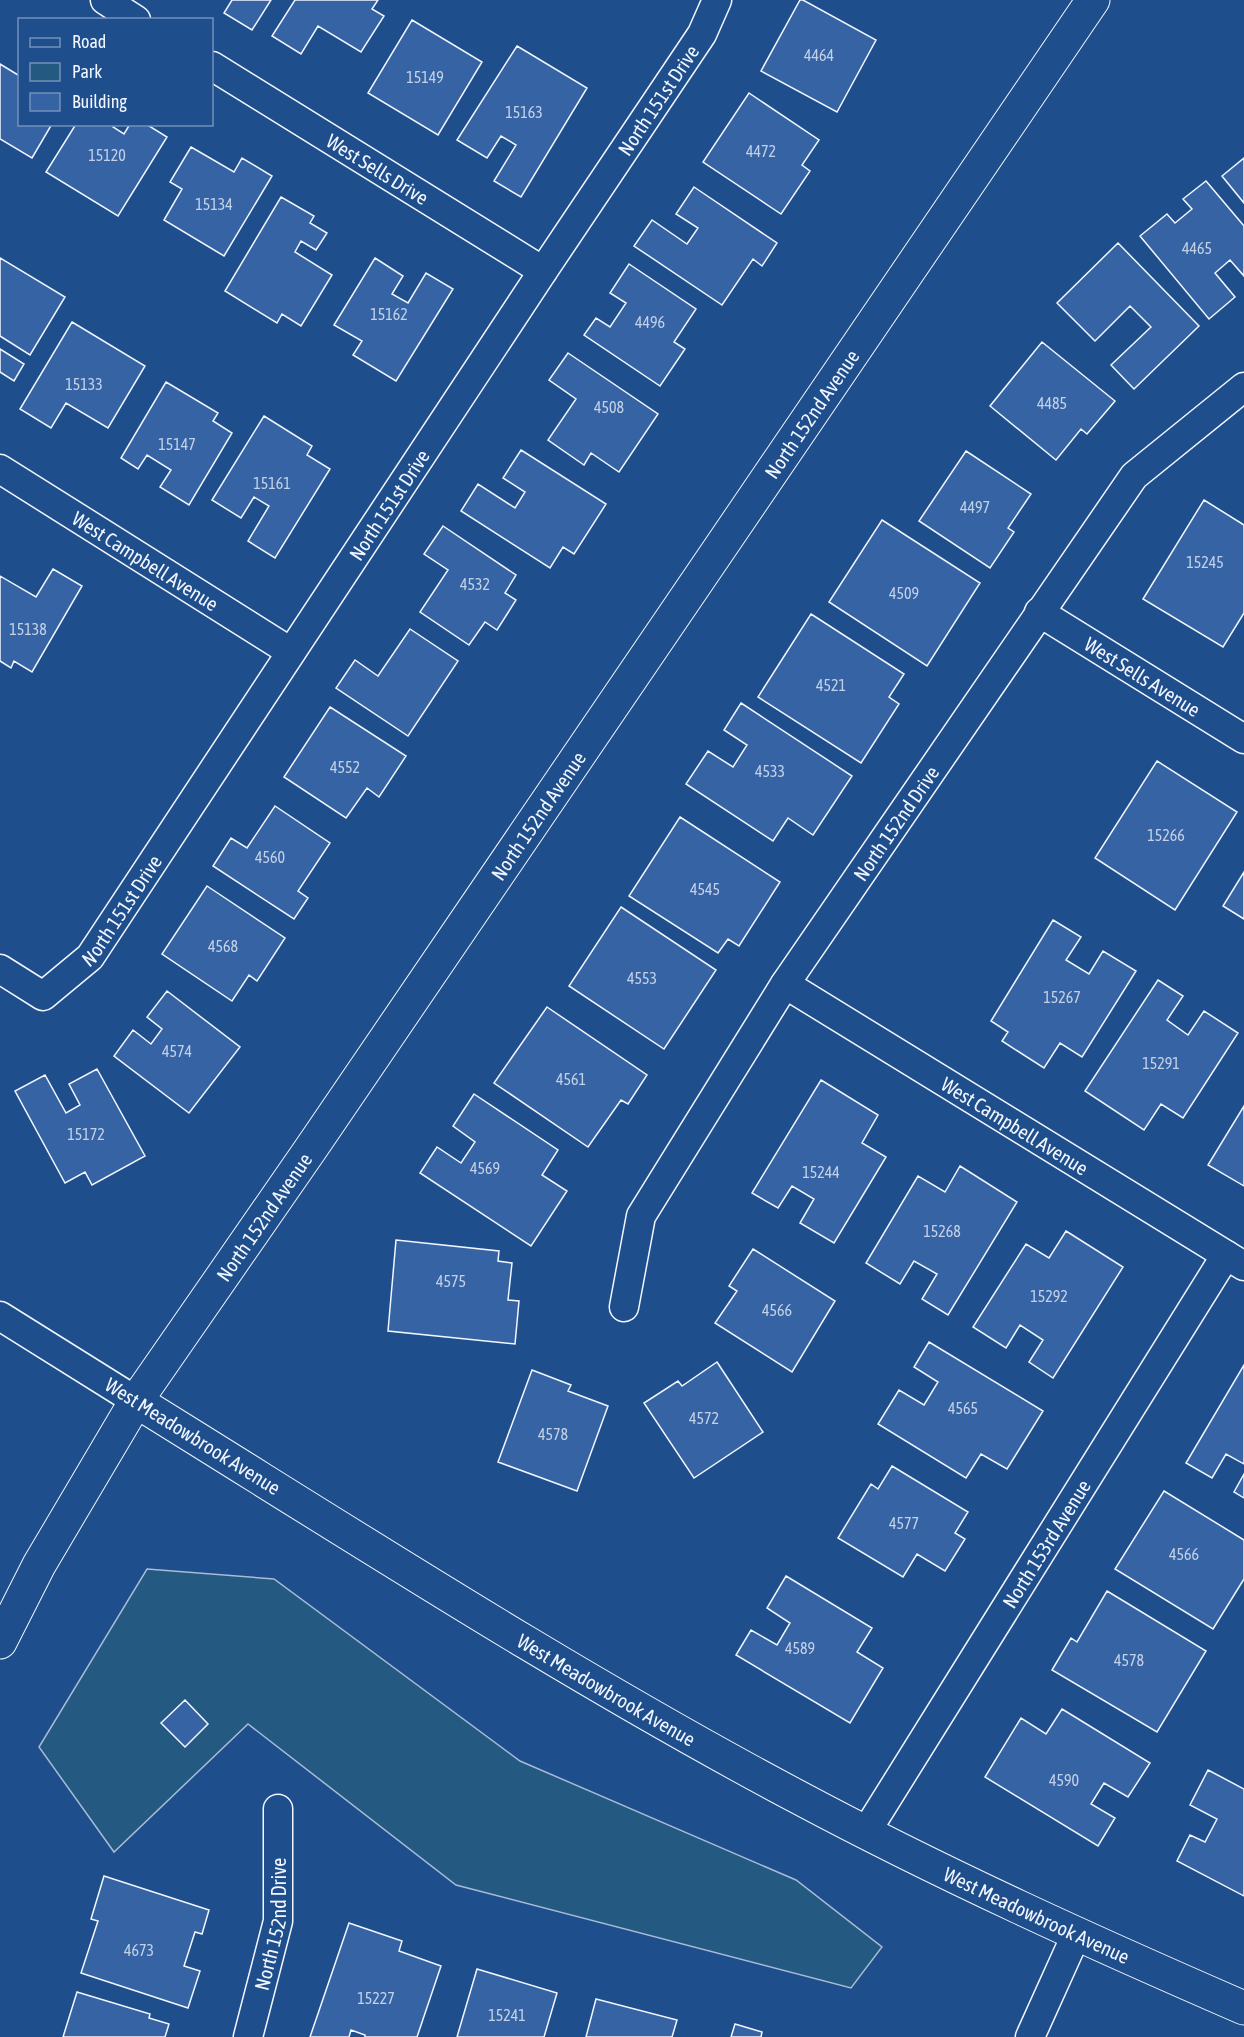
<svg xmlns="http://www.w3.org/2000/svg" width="1244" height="2037" viewBox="0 0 1244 2037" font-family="'Asap Condensed',sans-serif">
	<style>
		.green { fill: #245a82; stroke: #a8bbd7; stroke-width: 1.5 }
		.building { fill: #3563a3; stroke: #f2f6ff; stroke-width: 1.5 }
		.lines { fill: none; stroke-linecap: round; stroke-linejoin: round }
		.street-casing { stroke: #f2f6ff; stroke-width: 31 }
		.secondary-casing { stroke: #f2f6ff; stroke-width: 35 }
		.street { stroke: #1f4e8c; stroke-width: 28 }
		.secondary { stroke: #1f4e8c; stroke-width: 33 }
		.labels { text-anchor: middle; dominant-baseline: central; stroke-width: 4.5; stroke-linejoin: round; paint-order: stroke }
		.number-label { font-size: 16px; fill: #c3d1e8 }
		.street-label { font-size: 20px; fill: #f2f6ff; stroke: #1f4e8c }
	</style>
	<rect width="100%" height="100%" fill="#1f4e8c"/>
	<path class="green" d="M147,1569L274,1579L520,1761L796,1880L882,1947L851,1988L456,1885L248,1724L114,1852L39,1747Z"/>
	<path class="building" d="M232,0H271L252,30L224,13Z
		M295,0H378L372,9L384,16L361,52L318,26L301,54L272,36Z
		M800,0H803L876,40L837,112L761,71Z
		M412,20L482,62L438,135L368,93Z
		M517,46L587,88L521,197L494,181L516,145L501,136L487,158L457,140Z
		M0,64L18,75L20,73V124H52L32,158L0,139Z
		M749,93L819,140L802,165L810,171L781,214L703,162Z
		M76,124H114L113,127L124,134L130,124H146L167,137L118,216L46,172Z
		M191,147L234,172L242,158L272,176L224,256L164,220L182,189L170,182Z
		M1244,158V203L1222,176Z
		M1206,181L1244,226V276L1230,260L1215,273L1235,297L1209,319L1140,236L1167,214L1175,223L1192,209L1183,199Z
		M694,187L777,243L762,266L753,259L722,305L634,246L652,220L687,244L698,228L676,214Z
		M281,197L314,216L310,223L327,233L316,250L301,241L295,252L332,275L301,326L282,314L277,323L225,291Z
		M1118,243L1199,326L1134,389L1111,365L1151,327L1130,306L1095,341L1057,303Z
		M0,258L65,297L30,355L0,336Z
		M375,258L403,276L392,294L408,303L426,273L453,289L396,381L353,355L362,341L334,325Z
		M629,264L696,309L674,342L685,349L660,386L584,335L596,318L610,327L626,303L610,293Z
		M72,322L145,366L108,428L66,403L51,428L20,409Z
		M1042,342L1115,401L1087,434L1081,429L1056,460L990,406Z
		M0,349L24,364L14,381L0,372Z
		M568,353L658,414L619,472L591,453L584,465L548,440L576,399L549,380Z
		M166,382L218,413L213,421L232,433L189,505L160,487L171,470L147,455L138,469L121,458Z
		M264,416L312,446L307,455L330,469L275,558L248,541L269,506L254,497L241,518L212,500Z
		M521,450L606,504L574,554L563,547L550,568L461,511L478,484L515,508L525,492L503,478Z
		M966,451L1031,494L1008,528L1014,532L990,568L919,521Z
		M1204,500L1244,525V613L1223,647L1143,599Z
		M882,520L980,583L927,666L829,602Z
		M443,526L516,575L505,593L516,600L497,630L485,622L469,645L420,612L448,570L424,554Z
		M53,569L82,586L32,672L14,661L11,668L0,661V576L36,597Z
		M811,614L904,674L889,697L899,704L861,763L758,697Z
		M410,629L458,661L408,736L336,688L355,660L378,676Z
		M741,703L852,776L813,835L788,818L773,841L686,784L708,751L733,767L747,745L724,730Z
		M330,707L406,756L379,797L367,788L346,818L284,777Z
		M1157,761L1237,812L1175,910L1095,858Z
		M275,806L330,843L298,891L308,898L294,919L213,866L231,838L247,848Z
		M680,817L780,882L739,946L728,939L718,953L629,896Z
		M1244,872V919L1223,906Z
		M207,886L285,938L257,981L249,975L232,1001L162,954Z
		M621,907L716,970L664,1049L569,986Z
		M1053,920L1081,937L1066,960L1089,974L1103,951L1136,971L1082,1057L1060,1043L1044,1068L1002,1041L1008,1032L991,1021Z
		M1158,980L1183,996L1167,1020L1188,1035L1204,1011L1238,1033L1183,1118L1161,1104L1144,1130L1085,1091Z
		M167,991L240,1047L189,1113L114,1056L133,1030L151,1044L162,1029L147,1017Z
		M547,1007L647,1075L628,1104L621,1100L588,1147L494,1083Z
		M97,1069L145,1156L92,1185L85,1172L65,1183L15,1091L45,1075L66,1113L80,1105L69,1084Z
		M821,1080L878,1115L862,1143L886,1157L834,1243L800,1223L814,1199L792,1186L778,1208L752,1193Z
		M474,1094L558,1150L542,1175L567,1191L531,1246L420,1173L437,1147L461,1163L475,1142L453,1126Z
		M1244,1106V1186L1208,1165Z
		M960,1166L1017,1202L948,1315L922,1299L937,1274L914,1261L900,1284L866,1263L918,1176L945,1192Z
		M1066,1231L1123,1267L1053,1378L1029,1362L1043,1340L1020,1325L1006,1348L973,1327L1026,1244L1049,1258Z
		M396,1240L499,1251L498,1261L512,1263L508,1300L519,1301L515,1344L388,1331Z
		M753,1249L835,1301L792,1372L715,1323L737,1291L729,1286Z
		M929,1342L1043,1411L1007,1469L981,1454L966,1478L878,1424L899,1390L924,1405L938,1382L914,1367Z
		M717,1362L763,1432L694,1478L644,1403L678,1381L682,1386Z
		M1244,1365V1464L1226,1454L1212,1478L1186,1463Z
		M532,1370L571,1385L568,1391L608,1406L577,1491L498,1462Z
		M892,1466L968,1512L955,1533L965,1539L945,1571L917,1554L903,1577L838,1538L871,1484L878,1489Z
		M1244,1474V1498L1234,1492Z
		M1164,1491L1244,1540V1579L1213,1629L1115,1569Z
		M786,1576L872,1628L857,1652L883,1668L850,1723L736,1655L751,1630L777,1645L790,1623L767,1608Z
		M1107,1591L1206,1651L1157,1732L1052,1670L1071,1638L1077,1642Z
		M185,1700L208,1724L185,1747L161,1723Z
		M1062,1709L1150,1763L1128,1797L1104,1783L1091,1804L1115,1818L1098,1846L985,1777L1021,1718L1046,1734Z
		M1208,1770L1244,1789V1896L1177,1861L1190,1835L1205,1842L1217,1819L1190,1805Z
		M104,1876L209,1910L202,1934L195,1932L184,1966L200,1971L188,2008L81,1973L98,1921L91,1919Z
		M349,1923L402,1941L399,1951L441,1966L417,2037H365V2035L351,2030L349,2037H310Z
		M477,1969L557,1993L544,2037H457Z
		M77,1992L150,2014L149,2018L169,2024L165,2037H63Z
		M596,1999L677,2020L672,2037H586Z
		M735,2024L762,2032L761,2037H731Z"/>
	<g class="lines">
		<g class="street-casing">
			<g id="street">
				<path d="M105,0L136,20"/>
				<path id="s1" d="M212,66L543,271"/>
				<path id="s2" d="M0,469L291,652"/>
				<path id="s3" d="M1039,612L1244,739"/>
				<path id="s4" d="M0,969L43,996L90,957L543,271L702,34L717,0"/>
				<path id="s5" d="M785,984L1244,1266"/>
				<path id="s6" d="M624,1307L641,1216L785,984L1134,476L1244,387"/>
				<path d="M0,1316L136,1401"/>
				<path id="s7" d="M866,1832L1226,1255"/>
				<path id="s8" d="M248,2037L278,1921V1809"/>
				<path d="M1030,2037L1076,1935"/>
			</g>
		</g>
		<g class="secondary-casing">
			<g id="secondary">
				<path id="s9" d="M136,1401C354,1536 570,1676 796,1796C942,1874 1092,1942 1244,2008"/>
				<path id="s10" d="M0,1642L39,1565L136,1401L312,1147L1093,0"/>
			</g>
		</g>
		<use href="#street" class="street"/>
		<use href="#secondary" class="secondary"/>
	</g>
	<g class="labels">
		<g class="number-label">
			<text x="819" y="55">4464</text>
			<text x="425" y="77">15149</text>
			<text x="524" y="112">15163</text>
			<text x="761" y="151">4472</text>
			<text x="107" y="155">15120</text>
			<text x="214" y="204">15134</text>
			<text x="1197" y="248">4465</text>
			<text x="389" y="314">15162</text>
			<text x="650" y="322">4496</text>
			<text x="84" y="384">15133</text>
			<text x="1052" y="403">4485</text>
			<text x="609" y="407">4508</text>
			<text x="177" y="444">15147</text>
			<text x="272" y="483">15161</text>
			<text x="975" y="507">4497</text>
			<text x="1205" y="562">15245</text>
			<text x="475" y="584">4532</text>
			<text x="904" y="593">4509</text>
			<text x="28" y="629">15138</text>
			<text x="831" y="685">4521</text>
			<text x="345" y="767">4552</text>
			<text x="770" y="771">4533</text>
			<text x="1166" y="835">15266</text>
			<text x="270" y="857">4560</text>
			<text x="705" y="889">4545</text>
			<text x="223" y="946">4568</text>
			<text x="642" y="978">4553</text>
			<text x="1062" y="997">15267</text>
			<text x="177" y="1051">4574</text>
			<text x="1161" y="1063">15291</text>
			<text x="571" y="1079">4561</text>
			<text x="86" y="1134">15172</text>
			<text x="485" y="1168">4569</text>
			<text x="821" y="1172">15244</text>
			<text x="942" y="1231">15268</text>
			<text x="451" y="1281">4575</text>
			<text x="1049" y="1296">15292</text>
			<text x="777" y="1310">4566</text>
			<text x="963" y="1408">4565</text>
			<text x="704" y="1418">4572</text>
			<text x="553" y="1434">4578</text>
			<text x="904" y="1523">4577</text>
			<text x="1184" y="1554">4566</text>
			<text x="800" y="1648">4589</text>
			<text x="1129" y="1660">4578</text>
			<text x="1064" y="1780">4590</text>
			<text x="139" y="1950">4673</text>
			<text x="376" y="1998">15227</text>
			<text x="507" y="2015">15241</text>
		</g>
		<g class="street-label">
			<text stroke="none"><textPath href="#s4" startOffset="1140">North 151st Drive</textPath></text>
			<text stroke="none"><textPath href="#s1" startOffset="195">West Sells Drive</textPath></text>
			<text stroke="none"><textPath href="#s10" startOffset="1473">North 152nd Avenue</textPath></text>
			<text stroke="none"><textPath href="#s4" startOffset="654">North 151st Drive</textPath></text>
			<text stroke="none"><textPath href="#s2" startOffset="172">West Campbell Avenue</textPath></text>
			<text stroke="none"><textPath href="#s3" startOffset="122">West Sells Avenue</textPath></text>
			<text stroke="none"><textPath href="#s10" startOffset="987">North 152nd Avenue</textPath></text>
			<text stroke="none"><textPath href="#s6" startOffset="561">North 152nd Drive</textPath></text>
			<text stroke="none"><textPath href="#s4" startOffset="168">North 151st Drive</textPath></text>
			<text stroke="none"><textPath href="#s5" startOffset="270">West Campbell Avenue</textPath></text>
			<text stroke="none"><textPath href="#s10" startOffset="501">North 152nd Avenue</textPath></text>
			<text transform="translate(193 1436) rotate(32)">West Meadowbrook Avenue</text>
			<text stroke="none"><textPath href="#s7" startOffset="340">North 153rd Avenue</textPath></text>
			<text stroke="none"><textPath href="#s9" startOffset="552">West Meadowbrook Avenue</textPath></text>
			<text stroke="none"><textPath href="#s9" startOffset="1038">West Meadowbrook Avenue</textPath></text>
			<text stroke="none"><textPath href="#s8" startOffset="116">North 152nd Drive</textPath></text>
		</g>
	</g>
	<rect x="18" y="18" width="195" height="108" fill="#1f4e8c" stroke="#7391ba" stroke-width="1.5"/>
	<rect x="30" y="38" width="30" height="9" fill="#1f4e8c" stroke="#7391ba" stroke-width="1.5"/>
	<text x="72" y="48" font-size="18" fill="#f2f6ff">Road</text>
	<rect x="30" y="63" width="30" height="18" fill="#245a82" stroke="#7391ba" stroke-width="1.5"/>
	<text x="72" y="78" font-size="18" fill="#f2f6ff">Park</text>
	<rect x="30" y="93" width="30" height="18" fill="#3563a3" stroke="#7391ba" stroke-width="1.5"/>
	<text x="72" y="108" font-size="18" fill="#f2f6ff">Building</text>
</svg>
